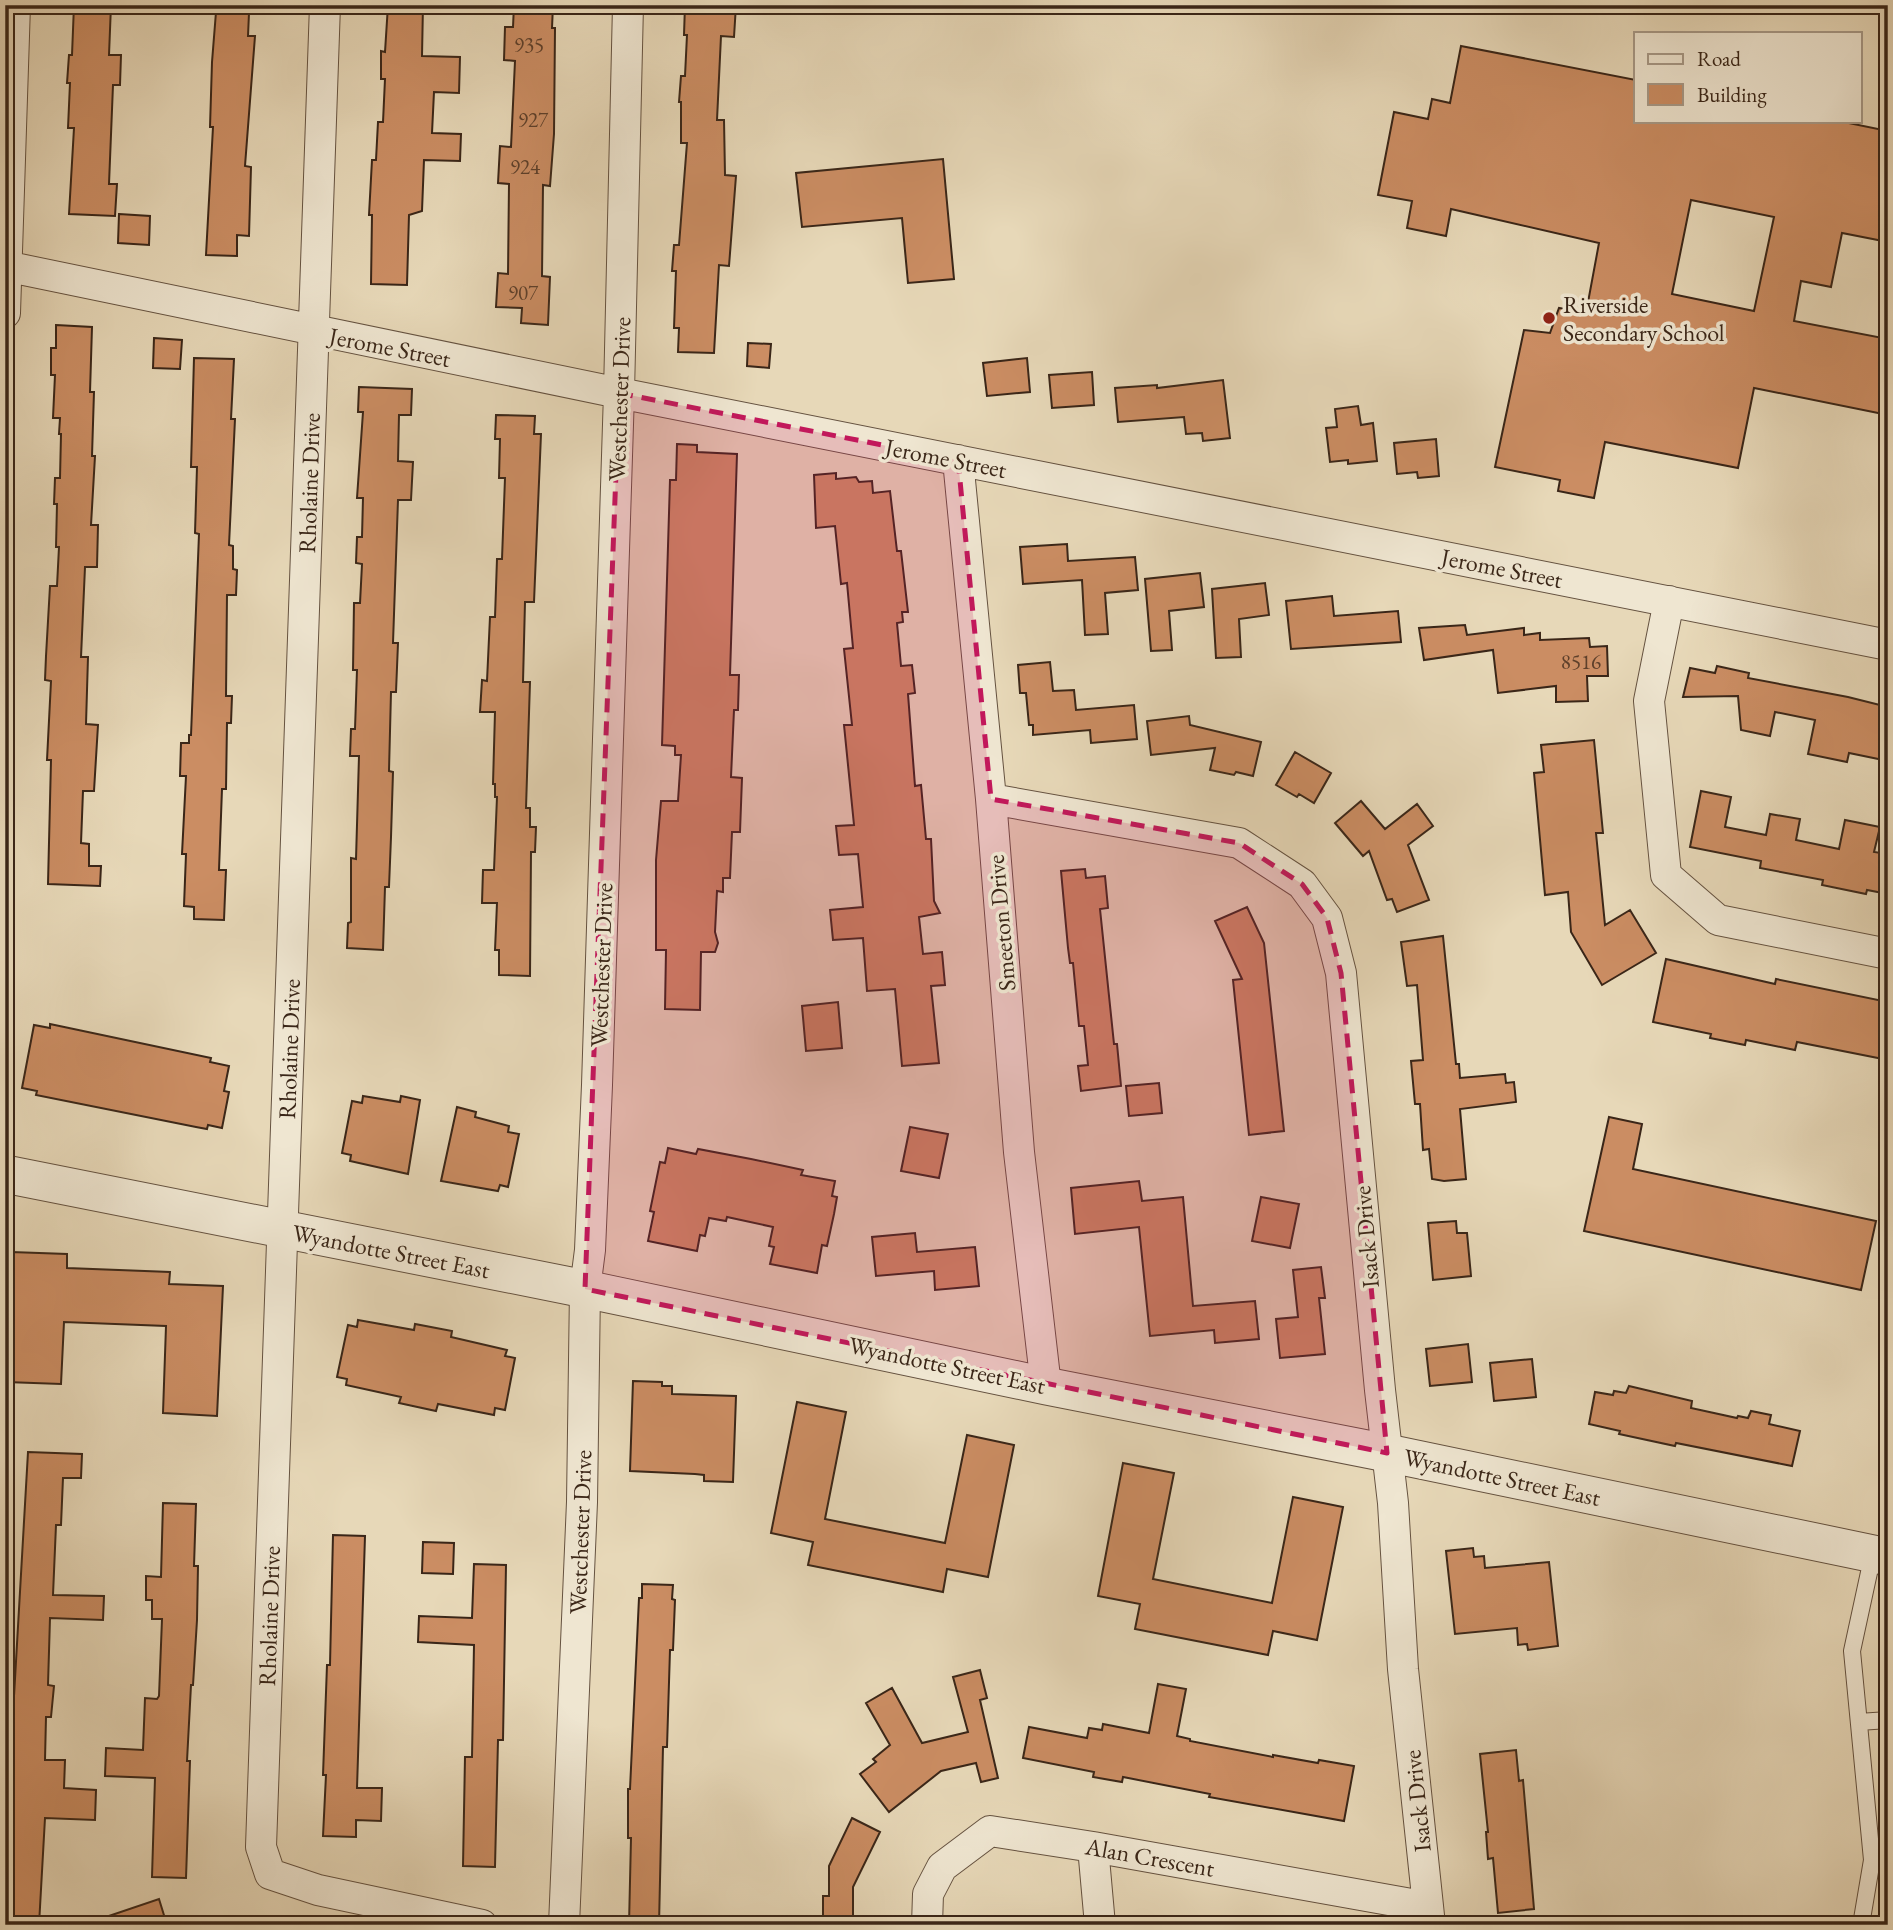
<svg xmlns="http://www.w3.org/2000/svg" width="1893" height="1930" viewBox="0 0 1893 1930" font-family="'EB Garamond',serif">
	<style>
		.building { fill: #cb8d63; stroke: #3a2618; stroke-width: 2; fill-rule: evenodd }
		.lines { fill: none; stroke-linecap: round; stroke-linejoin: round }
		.service-casing { stroke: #655240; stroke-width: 18 }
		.minor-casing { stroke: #655240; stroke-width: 32 }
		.tertiary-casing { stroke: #655240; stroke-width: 39 }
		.service { stroke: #efe6d1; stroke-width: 16 }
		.minor { stroke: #efe6d1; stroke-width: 30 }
		.tertiary { stroke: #efe6d1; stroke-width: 37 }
		.marked { fill: #c2185b; fill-opacity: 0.2; stroke: #c2185b; stroke-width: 5; stroke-dasharray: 14 9; stroke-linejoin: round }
		.poi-dot { fill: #8f2418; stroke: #efe6d1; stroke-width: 2.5 }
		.labels { text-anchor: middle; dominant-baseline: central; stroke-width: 7; stroke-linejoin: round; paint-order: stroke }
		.number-label { font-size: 21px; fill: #5e402b }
		.poi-label { font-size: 24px; fill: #3a2618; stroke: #efe6d1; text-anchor: start }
		.street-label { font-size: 24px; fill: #3a2618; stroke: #efe6d1 }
	</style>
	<rect width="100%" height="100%" fill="#e7d8b8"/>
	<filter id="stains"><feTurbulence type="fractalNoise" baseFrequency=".00286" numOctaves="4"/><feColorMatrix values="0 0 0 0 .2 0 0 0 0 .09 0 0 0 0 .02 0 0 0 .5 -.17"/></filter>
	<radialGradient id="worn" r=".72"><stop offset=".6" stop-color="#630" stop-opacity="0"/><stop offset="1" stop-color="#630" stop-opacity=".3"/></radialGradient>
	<path class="building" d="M74,5H111L109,55H121L120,85H113L109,184H117L115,216L69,214L74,128H68L70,83H67L69,55H72Z
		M388,5H423L422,56L460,57L459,93L434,92L432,133L461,134L460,161L424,160L422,211L409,215L407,285L371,284L372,215H369L372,160H376L378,122H383L385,79H381V51L385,52Z
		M514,5H553L552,28H555L554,134L550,186L543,185L542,276L550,277L548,325L521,323L522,308L496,307L498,273L508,274L509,184L498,183L500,146L511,147L515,61L504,60L505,27H513Z
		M685,5H736L734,37L721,36L717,120H724L725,175L736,176L729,266L719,265L714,353L678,352L679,328H674L676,271H672L674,245H679L687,143H681V102H679L681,76H685L687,35H684Z
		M216,12L249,13L248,36H255L245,166L251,167L249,236L237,235V256L206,255L213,127H210L212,62Z
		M1461,46L1636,80V121H1839L1888,131V242L1842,233L1831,287L1801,281L1794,321L1888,339V415L1754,388L1738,468L1605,442L1594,498L1558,491L1560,480L1495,467L1524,330L1550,333L1559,308L1586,313L1599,243L1451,209L1446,236L1407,228L1412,201L1378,195L1394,112L1428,119L1432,99L1450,103ZM1691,200L1774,217L1754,311L1672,294Z
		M943,159L954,279L908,283L902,218L802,227L796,173Z
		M119,214L150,216L149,245L118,243Z
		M56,325L92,327L90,392H94L92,456H95L91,525H98L97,567H85L81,657H88L86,724L98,725L94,791H83L81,843L89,844V866H101L100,886L48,884L51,760H47L51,681L45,680L46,656L50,586H57L59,547H56L57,504H54L55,478H60L61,434H59L60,418H53L55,375H51V348H56Z
		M154,338L182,340L180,369L153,368Z
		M748,343L771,344L769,368L747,366Z
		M194,358L234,359L231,419H235L229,545L233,546V569L237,570L236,595H227L226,696H232L231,723H227L226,789H222L219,870H226L224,920L194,919V907L184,906L186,854H182L186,776H180L181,743H189V735H191L199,534L195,533L197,467H191Z
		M1027,358L1030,392L987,396L983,363Z
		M1092,372L1094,405L1052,408L1049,375Z
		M1223,380L1230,438L1203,441L1202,433L1186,434L1184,417L1118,422L1115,388L1157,385V388Z
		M359,387L412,389L411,415H399L398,461L413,462L411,500H398L393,643H398L396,692H391L389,771L393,772L391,837L389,887H385L383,950L347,948L348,923L351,922V858L356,859L359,756H350L351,729H355L357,670H353L354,603H360L362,564L356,563L357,537H362L363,498H357L363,412H358Z
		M1358,406L1361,425L1373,423L1377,461L1348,464V460L1330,462L1326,428L1337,427L1335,409Z
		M496,415L535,416L534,434H541L534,602H525L523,682H530L526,808H530V827H536L535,852H531L530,976L499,975V950H495L497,903H482L483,870H494L497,797H495V784H493L495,712H480L482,680L487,681L490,617H495L497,559H502L505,478H499L500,439H495Z
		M1436,439L1439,476L1418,478L1417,472L1397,474L1394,443Z
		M677,444L697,445V452L737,454L730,675H739L738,710H734L731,777L742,778L740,832H732L730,878H723V892L717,891L715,932L718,943L715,952H701L700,1010L665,1009L666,950H656V860L661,801H678L681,755H675V746L662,745L670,480H676Z
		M836,473V479L856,477L859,482L872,481L873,493L890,491L897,551H901L908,612H902L903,622L897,623L901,666L912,665L915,693L908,694L915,786L921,785L926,839H931L934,901L940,913L919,917L923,954L942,952L945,985L931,986L939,1063L902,1066L895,989L867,991L863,938L833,940L830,910L863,907L858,854L839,855L836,826L854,825L844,725H852L844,649L853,648L847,583L841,584L835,526L816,528L814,475Z
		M1067,544L1068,561L1135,557L1138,590L1105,593L1108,634L1085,635L1082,580L1023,584L1020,547Z
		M1200,573L1204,607L1169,611L1172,650L1151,651L1145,579Z
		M1265,583L1269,615L1239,619L1241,657L1216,658L1212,589Z
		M1332,596L1334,616L1398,611L1401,642L1291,649L1286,601Z
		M1465,625L1467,635L1524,628V635L1540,633V640L1589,638L1590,647L1607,646L1608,676H1587L1588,701L1556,702V686L1498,693L1493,650L1424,660L1419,628Z
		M1050,662L1053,691L1074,690L1076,710L1134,705L1137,739L1091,743L1090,730L1033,735V725H1029L1026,693H1020L1018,665Z
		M1717,666L1749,673L1748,678L1848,697L1888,707V761L1849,753L1847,762L1808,754L1815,720L1775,712L1770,736L1741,730L1738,696L1683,697L1690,668L1715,673Z
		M1189,716L1190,725L1261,742L1253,776L1236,772L1234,775L1210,770L1215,748L1151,755L1147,721Z
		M1594,740L1603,833H1596L1605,925L1630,910L1656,953L1602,985L1571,932L1568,892L1545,895L1534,773L1544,772L1541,745Z
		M1295,752L1331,773L1314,803L1299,794L1297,797L1276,785Z
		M1701,791L1731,797L1725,827L1766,835L1770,814L1800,819L1796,840L1839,849L1845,820L1880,827L1874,852L1888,854V894L1867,890L1866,894L1822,885L1823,880L1760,868L1761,861L1690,847Z
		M1361,801L1385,829L1417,804L1433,826L1408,845L1429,900L1397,912L1392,899L1387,900L1369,851L1363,856L1335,823Z
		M1085,869L1086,878L1105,876L1108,908L1100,909L1114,1044H1117L1121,1086L1081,1091L1078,1066L1088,1065L1084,1026H1079L1073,963H1070L1068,948L1061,871Z
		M1247,907L1264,943L1284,1131L1249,1135L1233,980L1242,979L1215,921Z
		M1443,936L1456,1064H1459L1460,1078L1505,1074L1506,1083L1514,1082L1516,1102L1460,1109L1466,1179L1444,1181L1432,1179L1429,1149L1423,1150L1420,1104H1415L1411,1061L1423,1060L1417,985L1407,986L1401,942Z
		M1666,959L1775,984L1776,979L1888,1002V1060L1797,1042L1795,1050L1746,1040L1745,1045L1710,1038L1711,1034L1653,1022Z
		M838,1002L842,1048L806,1051L802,1006Z
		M50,1024L211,1058L210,1062L229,1066L224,1091L229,1092L222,1128L208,1125L207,1129L196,1127L36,1095L37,1091L22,1088L34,1025L50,1028Z
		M1159,1083L1162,1113L1129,1116L1126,1086Z
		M363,1096L400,1102L401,1096L420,1100L408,1174L350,1161L351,1155L342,1153L352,1101L362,1103Z
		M457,1107L476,1112L475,1117L509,1126L508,1132L519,1134L508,1187L500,1185L498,1191L441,1181Z
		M1609,1117L1642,1124L1633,1169L1876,1221L1861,1290L1584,1231Z
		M910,1127L948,1134L939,1178L901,1171Z
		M668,1148L696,1154L698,1149L751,1159L803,1170L801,1175L835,1181L832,1196L837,1197L834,1214L827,1246L822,1245L817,1273L770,1264L774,1247L769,1246L773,1227L727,1217L726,1221L709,1218L705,1236L700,1235L697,1251L648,1241L654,1212L650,1211L660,1162L665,1163Z
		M1139,1181L1142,1201L1183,1197L1193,1306L1255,1301L1259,1339L1215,1343L1214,1330L1150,1336L1139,1227L1075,1234L1071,1188Z
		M1261,1197L1299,1204L1290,1248L1252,1241Z
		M1456,1221L1457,1233H1467L1471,1276L1433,1280L1428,1223Z
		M915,1233L917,1252L975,1247L979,1286L935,1290L934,1271L876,1276L872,1237Z
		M11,1252L67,1254V1268L170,1272L169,1284L223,1286L217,1416L163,1413L166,1326L64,1322L61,1384L6,1382Z
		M1321,1267L1325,1298H1319L1325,1354L1280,1358L1276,1319L1298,1317L1293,1270Z
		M358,1320L414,1330L415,1324L452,1331L451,1337L507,1350L505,1356L515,1358L505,1410L495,1408L494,1415L438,1404L436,1411L399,1403L401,1397L346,1385L347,1379L337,1377L348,1325L357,1327Z
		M1468,1344L1472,1382L1430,1386L1426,1349Z
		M1532,1359L1536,1397L1494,1401L1490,1363Z
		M633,1381L662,1382V1386H672V1394L736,1396L733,1482L704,1481V1475L695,1474L630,1471Z
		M1629,1386L1692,1401L1691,1408L1737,1418L1738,1416L1748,1418L1751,1411L1771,1415L1769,1424L1800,1431L1792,1466L1676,1443L1675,1446L1619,1434L1620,1431L1589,1424L1595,1392L1613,1395L1614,1391L1626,1393Z
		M797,1402L846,1412L825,1519L945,1543L967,1435L1014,1445L988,1577L947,1569L943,1592L808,1565L813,1542L771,1533Z
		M28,1452L82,1454L81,1478H63L61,1525H56L53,1595L104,1596L103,1620L50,1618L48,1685L54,1686L51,1717H46L45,1760H65L64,1788L96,1790L95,1820L45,1818L39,1925H6L5,1860H9L12,1731Z
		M1123,1463L1174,1473L1153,1579L1272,1603L1293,1497L1343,1507L1317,1640L1273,1631L1268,1655L1135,1629L1140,1604L1098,1596Z
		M163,1503L196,1504L194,1566H198L197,1620L193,1685H191L187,1761H190L186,1878L152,1877L155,1778L105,1776L106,1748L143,1750L145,1698L157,1699L159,1696L162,1619H152V1600H146V1576L161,1577Z
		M333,1535L365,1536L357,1788H382L381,1821L356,1820V1837L323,1836L326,1775H323L327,1665H330Z
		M423,1542L454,1543L453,1574L422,1573Z
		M1473,1548L1474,1557L1484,1556L1485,1568L1549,1562L1558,1646L1528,1650L1527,1644L1518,1645L1517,1628L1455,1634L1446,1551Z
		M474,1564L506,1565L503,1740H498L495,1867L463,1866L465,1757H472L474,1645L418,1642L419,1616L472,1618Z
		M642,1584L673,1585L672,1599L675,1600L673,1650H670L667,1747H663L659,1925H629L631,1838H628V1789H630L639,1598H642Z
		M980,1670L987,1698L980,1700L998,1778L981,1782L976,1763L941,1771L889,1812L860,1774L876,1762L873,1759L890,1745L866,1703L892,1688L922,1743L968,1732L953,1677Z
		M1158,1684L1186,1689L1177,1736L1190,1739V1741L1273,1757V1755L1318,1763L1319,1760L1354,1766L1344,1821L1209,1797L1210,1794L1123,1777L1122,1782L1093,1777L1094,1772L1023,1758L1029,1727L1087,1738L1089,1728L1102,1730L1103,1724L1149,1733Z
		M1516,1750L1519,1781L1523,1780L1534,1909L1498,1913L1493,1858L1488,1859L1486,1832H1488L1480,1754Z
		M852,1818L880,1832L853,1887V1925H823V1896H829V1866Z
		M159,1899L167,1925H94V1921Z"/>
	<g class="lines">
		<g class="service-casing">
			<path id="service" d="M1859,1722L1888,1720
				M1861,1925L1872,1860L1852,1651L1873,1554"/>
		</g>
		<g class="minor-casing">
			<path id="minor" d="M325,5L261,1847L270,1874L318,1890L482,1925
				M5,266L619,393L1888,645
				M5,313L15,5
				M958,460L991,799L1019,1152L1046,1386
				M1669,601L1649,701L1666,875L1718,920L1888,954
				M991,799L1239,843L1302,884L1327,918L1341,973L1380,1390L1393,1503L1403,1669L1430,1925
				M1093,1847L1100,1925
				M564,1925L582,1502L585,1289L590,1250L597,1085L619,393L628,5
				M927,1925L928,1894L942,1867L990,1831L1093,1847L1428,1907"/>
		</g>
		<g class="tertiary-casing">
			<path id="tertiary" d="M5,1174L585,1289L1046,1386L1387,1453L1888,1557"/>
		</g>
		<use href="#service" class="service"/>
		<use href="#minor" class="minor"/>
		<use href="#tertiary" class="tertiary"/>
	</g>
	<path class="marked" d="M619,393L958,460L991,799L1239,843L1302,884L1327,918L1341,973L1387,1453L585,1289Z"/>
	<circle class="poi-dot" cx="1549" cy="318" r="7"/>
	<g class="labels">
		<g class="number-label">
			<text x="529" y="44">935</text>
			<text x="533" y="119">927</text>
			<text x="525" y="166">924</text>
			<text x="523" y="292">907</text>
			<text x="1581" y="661">8516</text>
		</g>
		<g class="poi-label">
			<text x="1563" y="304">Riverside<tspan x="1563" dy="28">Secondary School</tspan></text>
		</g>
		<g class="street-label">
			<text transform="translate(390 347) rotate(11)">Jerome Street</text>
			<text transform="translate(619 399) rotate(-88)">Westchester Drive</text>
			<text transform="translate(946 458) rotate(11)">Jerome Street</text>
			<text transform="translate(309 483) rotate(-88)">Rholaine Drive</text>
			<text transform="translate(1502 568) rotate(11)">Jerome Street</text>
			<text transform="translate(1001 923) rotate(-95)">Smeeton Drive</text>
			<text transform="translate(601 965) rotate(-88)">Westchester Drive</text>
			<text transform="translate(289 1049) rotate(-88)">Rholaine Drive</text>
			<text transform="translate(1366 1237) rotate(-95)">Isack Drive</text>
			<text transform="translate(391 1251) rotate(11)">Wyandotte Street East</text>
			<text transform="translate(947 1365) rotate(12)">Wyandotte Street East</text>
			<text transform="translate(1502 1477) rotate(12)">Wyandotte Street East</text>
			<text transform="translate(580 1532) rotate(-88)">Westchester Drive</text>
			<text transform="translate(269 1616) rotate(-88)">Rholaine Drive</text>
			<text transform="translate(1417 1801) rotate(-96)">Isack Drive</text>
			<text transform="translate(1150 1857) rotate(10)">Alan Crescent</text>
		</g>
	</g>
	<rect width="1893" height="1930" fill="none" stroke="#e7d8b8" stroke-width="28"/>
	<rect x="7" y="7" width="1879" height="1916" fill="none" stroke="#3a2618" stroke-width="3.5"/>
	<rect x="14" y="14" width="1865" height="1902" fill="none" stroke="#3a2618" stroke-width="2"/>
	<rect x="1634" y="32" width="228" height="91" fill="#efe6d1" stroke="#a79987" stroke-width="2"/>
	<rect x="1648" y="54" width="35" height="10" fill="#efe6d1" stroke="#a79987" stroke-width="2"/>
	<text x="1697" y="66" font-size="21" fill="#3a2618">Road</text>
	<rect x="1648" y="84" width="35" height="21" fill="#cb8d63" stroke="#a79987" stroke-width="2"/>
	<text x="1697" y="102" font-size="21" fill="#3a2618">Building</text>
	<rect width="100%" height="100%" filter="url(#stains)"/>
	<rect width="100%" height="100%" fill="url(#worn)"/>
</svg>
